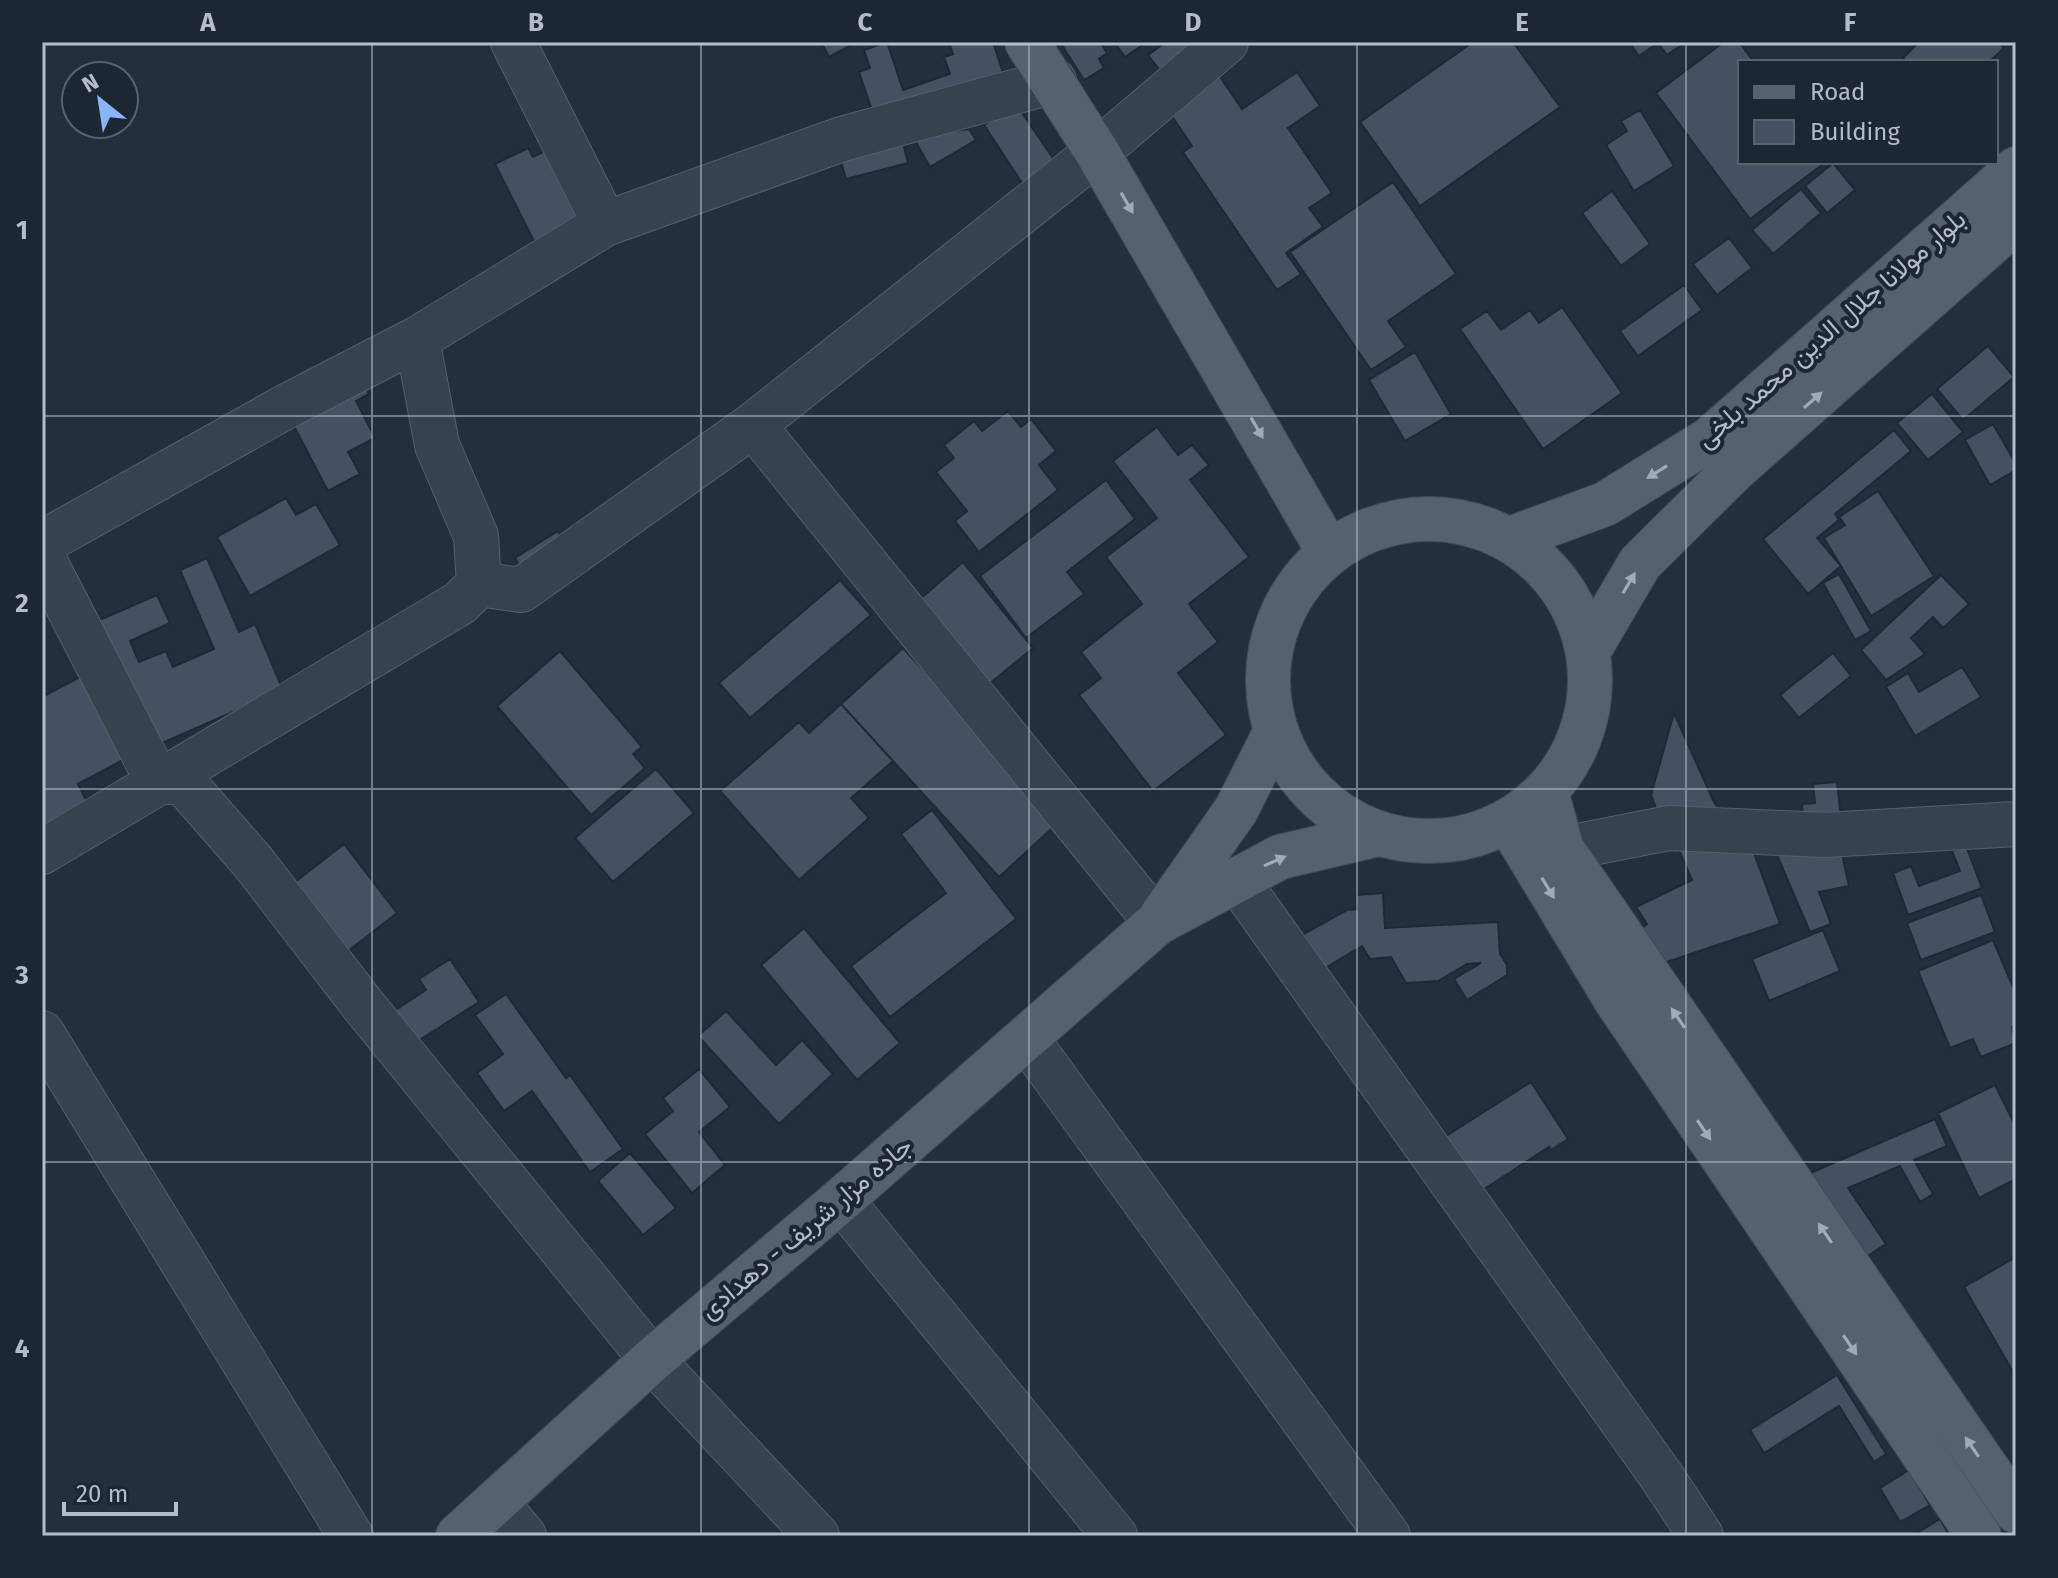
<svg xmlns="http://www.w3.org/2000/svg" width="2058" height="1578" viewBox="0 0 2058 1578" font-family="'Fira Sans',Vazirmatn,sans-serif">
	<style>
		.building { fill: #455162; stroke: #1f2835; stroke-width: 2 }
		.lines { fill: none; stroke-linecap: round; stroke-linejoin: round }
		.minor-casing { stroke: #565f6c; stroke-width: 46 }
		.major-casing { stroke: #414a57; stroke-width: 46 }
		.minor { stroke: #38414e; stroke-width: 44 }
		.major { stroke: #56606e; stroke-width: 44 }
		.oneway { fill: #a1aab7 }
		.grid { fill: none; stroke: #b4bcc9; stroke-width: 2; stroke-opacity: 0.55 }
		.labels { text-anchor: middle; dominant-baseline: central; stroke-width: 8; stroke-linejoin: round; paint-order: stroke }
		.street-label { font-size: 26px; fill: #b4bcc9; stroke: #1d2633 }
		.neatline { fill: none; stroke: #b4bcc9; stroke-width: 3 }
		.grid-label { font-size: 26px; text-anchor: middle; font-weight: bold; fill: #b4bcc9 }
	</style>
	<rect width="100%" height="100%" fill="#242f3e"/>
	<path class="building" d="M821,42H857L829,57Z
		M887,42L903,90L950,74L944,57L953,54L949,42H993L1006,82L877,125L859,72L870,68L864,50Z
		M1060,42H1100L1107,53L1099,59L1104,68L1084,80Z
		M1114,42H1147L1125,57Z
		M1166,42H1201L1161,72L1148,55Z
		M1473,42H1513L1560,107L1420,206L1360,122Z
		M1629,42H1686L1667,55L1658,43L1639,56Z
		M1724,42H1739L1754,62H1740V162H1826L1750,219L1656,93Z
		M1919,42H1999L2004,48L1989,62H1907L1903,58Z
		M1214,68L1242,109L1297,72L1320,106L1288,128L1332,193L1309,208L1323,227L1286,253L1301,274L1277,290L1183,152L1192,146L1163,103Z
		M1016,104L1061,170L1028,192L984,125Z
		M1640,110L1674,166L1634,191L1606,145L1627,131L1621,121Z
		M969,129L976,140L930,167L913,137Z
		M902,139L908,163L846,179L838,150Z
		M563,142L604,223L541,255L495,164L528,148L533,157Z
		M1833,163L1855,190L1827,213L1805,186Z
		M1393,182L1456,274L1388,321L1406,347L1371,370L1290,252Z
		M1801,189L1821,213L1773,254L1752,230Z
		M1612,191L1650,244L1621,266L1582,213Z
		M1729,238L1752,268L1717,295L1693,264Z
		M1684,285L1702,310L1638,356L1620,331Z
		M1562,307L1622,393L1543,449L1460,329L1487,311L1501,330L1530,310L1539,323Z
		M1988,346L2014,377L1963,420L1937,389Z
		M1415,352L1451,414L1405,441L1369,380Z
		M358,375L369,394L356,401L375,438L348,452L360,474L328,491L287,413Z
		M1932,394L1963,432L1928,460L1897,423Z
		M1008,411L1021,427L1031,419L1056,451L1039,465L1058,490L979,552L955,521L967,511L936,472L954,458L944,445L974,421L982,431Z
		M1993,424L2016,464V470L1990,485L1965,440Z
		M1157,427L1178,455L1192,445L1209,465L1190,480L1249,557L1189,604L1218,642L1178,673L1226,735L1153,791L1079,695L1101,678L1081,652L1142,604L1106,557L1157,518L1113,461Z
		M1894,430L1911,451L1835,514L1839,520L1817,538L1841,566L1808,594L1763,539Z
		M1106,480L1135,519L1067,572L1084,594L1026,638L980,576Z
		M1878,491L1934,576L1871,616L1824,538L1845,525L1839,517Z
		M286,498L296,515L316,504L340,545L250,596L217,537Z
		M558,531L571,551L527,578L515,558Z
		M207,558L239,632L255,624L283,690L153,747L97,621L157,595L170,623L130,641L139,662L166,651L173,667L214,649L180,570Z
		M963,562L1033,648L982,690L913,605Z
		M1839,574L1871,631L1855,640L1823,583Z
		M1941,575L1969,604L1943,628L1933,617L1911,638L1925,654L1886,680L1861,650Z
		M840,580L871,615L750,718L719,683Z
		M903,648L1061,820L999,877L841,704Z
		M560,651L642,747L633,754L645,768L591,815L497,706Z
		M1833,653L1851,676L1799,718L1780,695Z
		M1962,667L1981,697L1915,736L1886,687L1908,673L1919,692Z
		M93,670L136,753L78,784L91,810L42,835V697Z
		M841,704L893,761L851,798L869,818L799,880L720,791L799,722L809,733Z
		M1674,713L1713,800L1721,813L1659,816L1651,795Z
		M656,769L694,813L613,882L575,838Z
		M1837,782L1841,818L1804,822L1802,804L1815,803L1813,784Z
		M932,810L1016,919L890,1017L851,966L946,893L901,834Z
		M344,844L397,913L334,962L281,893Z
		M1751,845L1780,924L1655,966L1635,933L1647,924L1636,907L1692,880L1678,848Z
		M1773,846L1841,850L1849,886L1819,892L1831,924L1810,932Z
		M1966,846L1982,888L1908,915L1893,873L1911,866L1919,886L1960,871L1952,851Z
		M1383,893L1385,928L1498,922L1500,954L1507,965V975L1467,1000L1454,979L1481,963L1467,964L1438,981L1406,983L1391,957L1370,959L1362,946L1310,977L1289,942L1347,910L1357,909L1356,895Z
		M1981,895L1995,932L1921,960L1907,923Z
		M804,928L900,1043L857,1080L761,965Z
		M1823,930L1840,971L1769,1001L1752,959Z
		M1993,940L2016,994V1025L2012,1027L2016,1043L1981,1057L1973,1039L1950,1048L1918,971Z
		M450,959L479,1002L404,1050L383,1018L426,990L419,979Z
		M506,994L566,1078L570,1075L623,1149L590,1172L532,1091L504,1111L477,1073L503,1054L475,1015Z
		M726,1011L776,1065L802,1040L833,1074L779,1124L698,1036Z
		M699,1069L730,1107L699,1132L725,1165L692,1193L645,1134L673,1111L663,1098Z
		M1531,1082L1568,1139L1551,1150L1549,1147L1478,1193L1443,1138Z
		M1995,1085L2016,1127V1179L1979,1198L1938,1113Z
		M1935,1119L1947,1146L1914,1160L1933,1194L1920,1202L1900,1166L1848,1188L1886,1244L1857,1263L1801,1177Z
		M630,1153L676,1208L643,1235L598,1181Z
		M2016,1257V1377L1964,1287Z
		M1837,1375L1886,1454L1874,1462L1839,1406L1764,1453L1750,1430Z
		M1909,1470L1930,1505L1900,1522L1880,1488Z
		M1940,1519L1950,1536H1912Z"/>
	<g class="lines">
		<g class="minor-casing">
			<path id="minor" d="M513,42L605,224
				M753,425L1157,923
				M42,543L287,406L417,339
				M42,556L158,782H183L253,862L363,1005L652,1360L817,1536
				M479,584L521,590L753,425L1097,152L1226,42
				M1562,849L1669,828L1825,835L2016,824
				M42,852L460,603L479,584L476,536L437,445L417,339L605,224L842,139L1054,81
				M1237,880L1662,1477L1701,1536
				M42,1033L351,1536
				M1026,1038L1388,1536
				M841,1200L1115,1536
				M496,1503L524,1536"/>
		</g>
		<g class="major-casing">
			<path id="major" d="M1027,42L1097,152L1329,552
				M1268 680a161 161 0 1 1 322 0a161 161 0 1 1-322 0Z
				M1510,539L1605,504L1710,439L2016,169
				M1589,650L1640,563L1734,470L2016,221
				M1546,791L1562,849L2016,1511
				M1508,821L1616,1000L1979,1536
				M1161,917L1236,810L1275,733
				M458,1536L652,1360L841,1200L1157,923L1280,857L1378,834"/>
		</g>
		<use href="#minor" class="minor"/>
		<use href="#major" class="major"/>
	</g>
	<defs><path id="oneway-solid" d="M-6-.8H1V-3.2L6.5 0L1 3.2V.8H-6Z" transform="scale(2)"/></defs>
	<g class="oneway">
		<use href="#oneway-solid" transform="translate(1127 203) rotate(60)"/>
		<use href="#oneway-solid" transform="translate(1813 400) rotate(-41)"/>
		<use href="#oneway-solid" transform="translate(1257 428) rotate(60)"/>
		<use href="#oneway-solid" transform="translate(1657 472) rotate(148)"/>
		<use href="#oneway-solid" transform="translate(1629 583) rotate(-59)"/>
		<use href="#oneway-solid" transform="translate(1275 861) rotate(-24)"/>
		<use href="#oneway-solid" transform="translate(1548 888) rotate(59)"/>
		<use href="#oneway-solid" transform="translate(1678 1018) rotate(-124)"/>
		<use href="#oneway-solid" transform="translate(1704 1130) rotate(56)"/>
		<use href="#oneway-solid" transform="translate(1825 1233) rotate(-124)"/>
		<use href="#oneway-solid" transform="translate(1850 1345) rotate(56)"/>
		<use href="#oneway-solid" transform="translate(1972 1447) rotate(-124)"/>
	</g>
	<path class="grid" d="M372,42V1536M701,42V1536M1029,42V1536M1357,42V1536M1686,42V1536M42,416H2016M42,789H2016M42,1162H2016"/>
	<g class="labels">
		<g class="street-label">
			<text transform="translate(1831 329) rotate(-41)">بلوار مولانا جلال الدین محمد بلخی</text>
			<text transform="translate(806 1228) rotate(-40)">جاده مزار شریف - دهدادی</text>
		</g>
	</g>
	<rect width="2058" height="1578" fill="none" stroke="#1d2633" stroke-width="88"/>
	<rect x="1738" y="60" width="260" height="104" fill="#1d2633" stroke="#59626f" stroke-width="2"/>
	<rect x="1754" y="86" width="40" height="12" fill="#56606e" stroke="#59626f" stroke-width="2"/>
	<text x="1810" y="100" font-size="24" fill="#b4bcc9">Road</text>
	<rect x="1754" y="120" width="40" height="24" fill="#455162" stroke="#59626f" stroke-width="2"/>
	<text x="1810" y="140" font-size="24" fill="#b4bcc9">Building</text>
	<g transform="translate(100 100) rotate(330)"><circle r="38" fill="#1d2633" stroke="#59626f" stroke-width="2"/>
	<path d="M0-6L14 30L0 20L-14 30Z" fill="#8ab4f8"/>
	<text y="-12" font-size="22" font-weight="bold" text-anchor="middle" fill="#b4bcc9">N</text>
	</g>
	<path d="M64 1502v12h112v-12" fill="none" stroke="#b4bcc9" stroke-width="4"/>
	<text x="76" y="1502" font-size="24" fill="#b4bcc9" stroke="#1d2633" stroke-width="6" paint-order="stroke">20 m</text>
	<rect x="44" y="44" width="1970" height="1490" class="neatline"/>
	<g class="grid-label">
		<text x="208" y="31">A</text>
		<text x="536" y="31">B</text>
		<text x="865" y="31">C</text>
		<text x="1193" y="31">D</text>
		<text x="1522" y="31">E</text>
		<text x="1850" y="31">F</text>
		<text x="22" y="239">1</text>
		<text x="22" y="612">2</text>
		<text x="22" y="984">3</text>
		<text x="22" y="1357">4</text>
	</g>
</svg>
